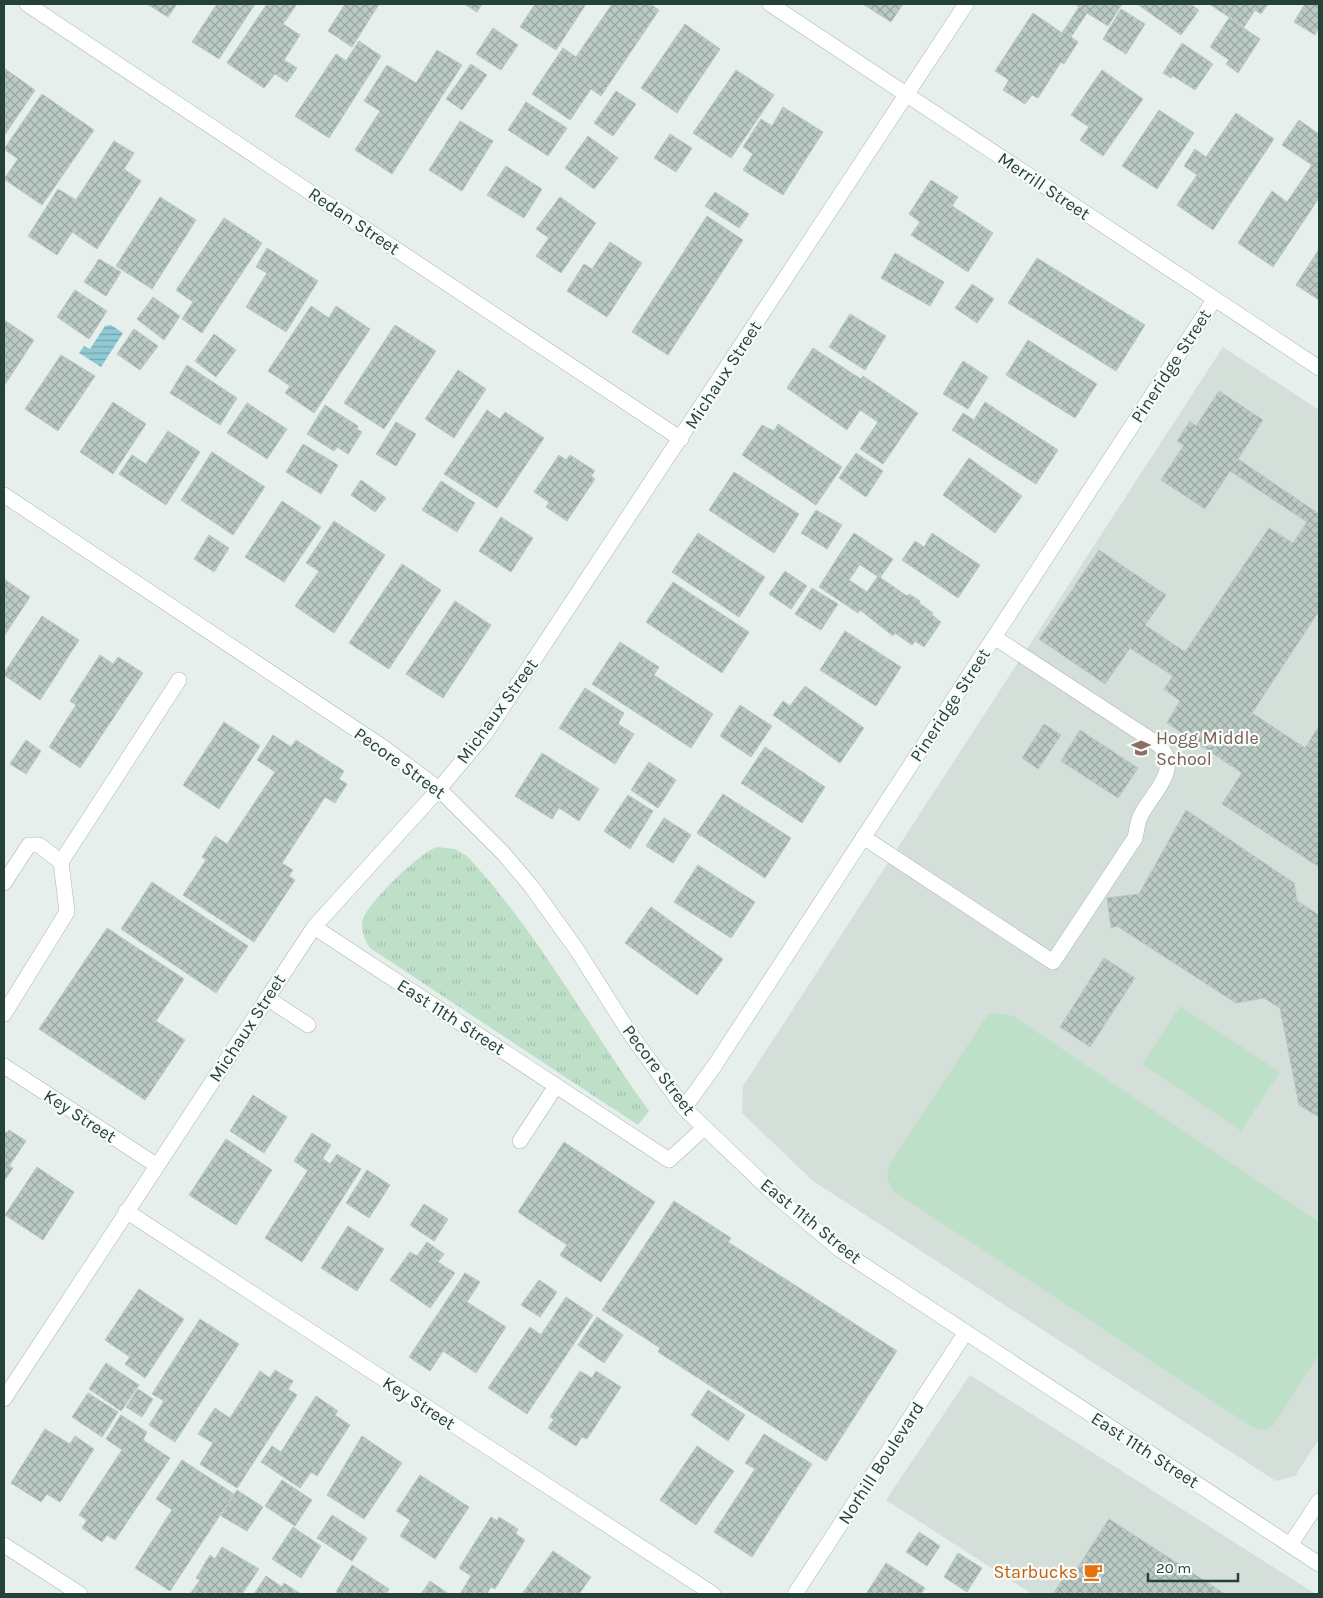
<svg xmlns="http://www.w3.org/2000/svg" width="1323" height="1598" viewBox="0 0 1323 1598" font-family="Karla,sans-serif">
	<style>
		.built { fill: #d4dfda }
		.grass { fill: url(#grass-tufts) }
		.garden { fill: #bfe0c8 }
		.water { fill: url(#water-rules) }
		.building { fill: url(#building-cross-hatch); stroke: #b8c9c2 }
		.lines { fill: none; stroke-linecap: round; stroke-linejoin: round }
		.minor-casing { stroke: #a8b8b2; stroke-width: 16 }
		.minor { stroke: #fff; stroke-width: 15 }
		.labels { text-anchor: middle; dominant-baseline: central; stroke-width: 4.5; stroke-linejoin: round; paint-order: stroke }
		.street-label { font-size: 18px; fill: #24423a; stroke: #f7fbf9 }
		.education-label { font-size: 18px; fill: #785e54; stroke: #f7fbf9; text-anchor: start }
		.food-label { font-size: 18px; fill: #c56008; stroke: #f7fbf9; text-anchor: end }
	</style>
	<defs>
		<pattern id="grass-tufts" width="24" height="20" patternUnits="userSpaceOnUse" patternTransform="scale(1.25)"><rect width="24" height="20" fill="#bfe0c8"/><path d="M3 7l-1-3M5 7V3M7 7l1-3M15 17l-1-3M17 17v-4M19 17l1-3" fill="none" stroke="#a4c1ad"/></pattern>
		<pattern id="water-rules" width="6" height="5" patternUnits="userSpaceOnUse" patternTransform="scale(1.25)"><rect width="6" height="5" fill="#8ec9d4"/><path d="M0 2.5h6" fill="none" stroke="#74a5ad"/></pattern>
		<pattern id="building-cross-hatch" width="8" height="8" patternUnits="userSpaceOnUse" patternTransform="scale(1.25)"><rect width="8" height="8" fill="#bbcac4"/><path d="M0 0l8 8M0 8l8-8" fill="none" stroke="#98a6a0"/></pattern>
	</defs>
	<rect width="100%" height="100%" fill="#e6efeb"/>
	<path class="built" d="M1223,347L1319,410V1439L1295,1476L1276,1481L813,1181L742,1113L743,1086Z
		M970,1375L1316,1594H1032L886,1500Z"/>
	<path class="grass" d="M437,847L455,849L467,856C540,935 587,1025 649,1111L638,1125L370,948C365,940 360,930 363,919C369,902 420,852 437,847Z"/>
	<path class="garden" d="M1180,1006L1280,1072L1241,1131L1142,1064Z
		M993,1012L1013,1016L1319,1222V1354L1273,1426L1266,1430L1252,1427L893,1191L887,1178L890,1163L988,1014Z"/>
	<path class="water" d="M111,325L123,333L101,367L79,353L84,346L90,349L105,326Z"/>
	<path class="building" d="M147,4H177L168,17Z
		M217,4H255L219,59L192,42Z
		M267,4H297L283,24L300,35L284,60L297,68L287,82L275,74L264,88L227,63Z
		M345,4H379L352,47L328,31Z
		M464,4H482L477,12Z
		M535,4H586L556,50L520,27Z
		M612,4H650L659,10L601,96L591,89L570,120L532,94L563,48L576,57Z
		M863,4H903L891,22Z
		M1075,4H1122L1108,26L1087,13L1071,37L1078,42L1064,64L1061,62L1038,98L1032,95L1025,104L1003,90L1009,80L995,71L1033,13L1062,33L1079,7Z
		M1137,4H1190L1199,10L1181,35Z
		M1209,4H1268L1261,14L1255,10L1244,27Z
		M1305,4H1319V27L1315,35L1294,22Z
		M1121,9L1145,24L1126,54L1103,39Z
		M1229,18L1260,39L1238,73L1226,64L1229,60L1210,47Z
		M685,24L720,49L677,113L641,88Z
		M493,28L518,45L501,70L476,54Z
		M359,41L381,56L329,138L295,116L336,54L346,61Z
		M1182,43L1213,64L1195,90L1173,76L1171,78L1163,73Z
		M437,50L462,65L392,174L355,150L380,111L364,101L387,65L416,83Z
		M471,64L487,75L462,110L446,99Z
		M4,68L35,90L4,136Z
		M736,70L774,95L731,158L693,133Z
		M1102,70L1143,99L1103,156L1080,140L1089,127L1071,115Z
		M616,91L636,104L613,136L594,123Z
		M42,94L94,130L42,205L4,179L18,159L4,149Z
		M526,102L567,128L548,156L508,130Z
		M783,107L823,132L783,195L743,170L753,154L743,147L761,119L772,126Z
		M1159,110L1194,133L1157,189L1122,166Z
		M1236,113L1274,139L1213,230L1177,205L1197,175L1184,166L1195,149L1206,157Z
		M1299,120L1319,134V198L1273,267L1238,243L1272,191L1287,202L1312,165L1282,145Z
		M460,121L493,141L462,191L429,170Z
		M670,134L692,148L676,172L654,158Z
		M588,136L618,158L594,189L565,168Z
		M114,141L134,153L124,169L141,181L97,249L72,232L57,255L28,236L58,189L76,200Z
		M506,166L542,189L524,218L487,195Z
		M931,180L958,197L952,206L993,233L968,272L911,235L920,222L909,214Z
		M715,192L749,214L739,228L705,206Z
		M160,197L196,220L152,289L116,266Z
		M560,197L596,223L561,273L536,256L549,238L536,229Z
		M707,216L743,240L668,355L632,332Z
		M224,218L262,243L202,333L182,319L193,302L176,290Z
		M610,242L642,263L607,317L567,291L584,264L592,269Z
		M267,248L318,281L286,332L246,307L267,273L256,267Z
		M1319,249V300L1296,285Z
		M895,253L944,282L930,306L881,278Z
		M1037,258L1145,325L1116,371L1008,303Z
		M99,259L121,272L106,296L84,282Z
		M972,284L994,299L977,323L955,308Z
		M75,290L107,311L89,339L57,317Z
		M153,297L180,316L164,340L137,319Z
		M311,306L329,318L336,306L370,329L314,413L285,393L290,386L268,371Z
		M850,314L886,336L865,370L829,347Z
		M4,320L34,340L4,386Z
		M395,325L436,351L384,429L344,403Z
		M134,329L158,346L140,370L117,354Z
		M214,334L236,350L216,377L195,361Z
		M1028,340L1097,384L1075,418L1006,375Z
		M813,348L861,379L863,376L918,413L883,464L860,449L878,422L860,410L847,430L787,388Z
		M61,355L95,376L58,431L25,409Z
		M963,361L988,377L968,409L943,394Z
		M187,365L237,398L220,425L170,393Z
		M458,370L486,389L454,438L425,419Z
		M1219,391L1263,420L1238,459L1319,514V611L1252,713L1305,748L1319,726V867L1222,804L1242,773L1167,723L1180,701L1164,689L1173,676L1130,648L1105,684L1039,639L1099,550L1166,595L1145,625L1185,652L1269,528L1293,543L1307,522L1230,471L1205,509L1161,480L1184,445L1177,441L1190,421L1196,426Z
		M113,402L146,424L113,474L80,452Z
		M985,402L1058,450L1036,484L952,430L963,413L974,420Z
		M247,403L287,429L267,459L227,433Z
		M325,405L358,426L357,429L362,432L348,454L337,447L334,451L307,434Z
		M487,410L500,419L505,412L544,438L497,508L444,474Z
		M396,422L416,434L396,466L376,454Z
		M778,424L842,467L816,505L742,455L762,425L774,431Z
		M168,431L200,452L166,505L119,474L132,455L146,464Z
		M303,444L338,465L321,494L286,472Z
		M212,452L265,487L233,535L181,500Z
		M856,453L883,471L866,497L839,478Z
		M559,455L566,460L570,455L595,471L591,476L595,479L567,521L546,507L549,502L534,492Z
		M969,458L1022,496L995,533L943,495Z
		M734,472L799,514L774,553L709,510Z
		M361,480L386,498L375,512L351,495Z
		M441,481L475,503L457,532L422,510Z
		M282,501L321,527L284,582L245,557Z
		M816,510L842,525L827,549L801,533Z
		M501,517L533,538L511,572L479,551Z
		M334,521L385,555L334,633L295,606L319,571L306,563Z
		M698,533L765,577L739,617L672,572Z
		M854,533L893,559L880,578L841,552Z
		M932,533L980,565L958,598L902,560L915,541L924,547Z
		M209,535L229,548L214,572L194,559Z
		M841,552L860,564L849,580L867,592L878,576L907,596L909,594L920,601L919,603L933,613L932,615L941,622L924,647L915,641L912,645L895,633L893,636L860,610L858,613L819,587Z
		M402,564L441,590L389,669L349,643Z
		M785,571L807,586L791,609L769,594Z
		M4,579L30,597L4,636Z
		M673,582L749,632L722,673L646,622Z
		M812,588L838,604L821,630L795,614Z
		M455,601L491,625L443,698L406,674Z
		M42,616L79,640L40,700L4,675V673Z
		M845,631L901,667L876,706L820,670Z
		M620,642L659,667L654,675L713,714L691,748L592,684Z
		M100,655L113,664L118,657L143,673L80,768L49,747L76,705L70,701Z
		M805,686L864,728L840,763L773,715L783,701L790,706Z
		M585,688L624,713L618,724L634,734L615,764L559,728Z
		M740,705L772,726L751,757L720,736Z
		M224,722L260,746L219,809L183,785Z
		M1044,724L1061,735L1038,769L1022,758Z
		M1080,730L1138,768L1118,798L1061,761Z
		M273,735L291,747L296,740L344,771L339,779L347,784L335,803L325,797L282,863L293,870L289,876L295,880L254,942L183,895L206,860L202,857L215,836L227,844L275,772L257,760Z
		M26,740L41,751L26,774L10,764Z
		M765,747L825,787L802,823L741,783Z
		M542,753L599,789L579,821L559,808L552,819L515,796Z
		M649,762L676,780L658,808L631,790Z
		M723,794L791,838L765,878L697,833Z
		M628,795L653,811L630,849L604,831Z
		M1186,810L1294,883L1297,901L1319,915V1117L1299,1105L1280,1008L1264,998L1236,1003L1117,926L1111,928L1107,898L1139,894Z
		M664,818L691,835L673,863L646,846Z
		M698,865L755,902L731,938L674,902Z
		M152,882L248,946L216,993L121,929Z
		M651,907L723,959L697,995L625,943Z
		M107,928L184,979L156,1021L185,1040L145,1100L39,1029Z
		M1104,958L1135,978L1090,1047L1060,1027Z
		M253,1095L287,1117L264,1153L230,1131Z
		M9,1130L26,1141L9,1166L13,1168L4,1181V1131L7,1133Z
		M312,1133L331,1145L313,1174L294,1161Z
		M226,1139L272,1170L236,1225L189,1195Z
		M564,1142L655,1202L601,1282L560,1255L567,1245L518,1212Z
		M337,1154L361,1169L302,1262L265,1238L308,1170L313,1174L322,1158L330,1164Z
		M37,1167L74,1192L43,1240L5,1215Z
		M367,1170L390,1185L369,1218L346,1203Z
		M674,1201L731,1238L728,1242L897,1351L826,1461L658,1352L660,1348L602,1310Z
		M424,1204L448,1219L434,1241L410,1225Z
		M348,1226L384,1249L357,1291L321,1268Z
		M427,1242L444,1254L438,1262L455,1273L430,1308L390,1280L410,1252L417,1256Z
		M465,1273L480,1282L467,1302L506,1327L476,1373L443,1351L430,1371L409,1357Z
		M539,1280L557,1292L540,1317L521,1305Z
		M139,1289L184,1319L145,1378L125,1364L130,1357L105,1340Z
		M566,1297L593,1315L527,1414L488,1388L530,1327L541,1335Z
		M597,1317L623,1335L604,1363L578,1345Z
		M200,1319L239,1344L175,1442L149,1425L164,1401L152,1394Z
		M106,1363L139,1385L121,1411L89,1389Z
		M275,1370L293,1381L288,1389L297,1395L237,1488L200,1464L213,1443L198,1434L215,1408L230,1418L260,1371L270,1378Z
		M580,1371L592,1378L596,1371L621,1387L587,1439L582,1437L576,1446L548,1428L554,1419L550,1417Z
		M138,1389L153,1399L142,1417L126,1407Z
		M708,1390L745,1415L728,1441L691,1415Z
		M88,1393L118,1412L102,1437L72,1417Z
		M316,1396L338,1411L335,1415L350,1425L317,1476L311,1472L300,1488L261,1462L272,1446L281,1452Z
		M121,1415L147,1432L143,1440L170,1458L115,1540L107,1535L102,1542L82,1528L87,1520L79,1515L122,1450L106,1439Z
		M45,1429L70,1444L75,1436L94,1449L60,1502L47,1494L41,1502L11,1483Z
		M764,1434L812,1464L752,1557L714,1532L755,1469L745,1463Z
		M362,1436L402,1463L364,1519L327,1495Z
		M697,1446L734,1471L696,1525L660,1500Z
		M182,1460L234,1494L170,1591L135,1568L172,1510L156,1499Z
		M420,1475L469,1507L435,1559L400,1536L410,1520L396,1511Z
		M282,1480L312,1500L295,1526L265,1506Z
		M237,1490L263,1507L247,1531L221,1516Z
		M332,1515L367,1538L352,1561L317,1538Z
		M491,1517L497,1521L499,1517L518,1529L516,1534L525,1540L495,1589L491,1587L487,1594H460L471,1576L459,1568Z
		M1109,1519L1225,1594H1053L1068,1571L1073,1575Z
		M293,1527L321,1546L301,1578L272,1559Z
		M919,1532L940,1546L927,1566L906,1552Z
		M222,1547L259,1569L242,1594H190L200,1580L196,1578L210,1555L215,1559Z
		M553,1551L591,1577L579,1594H522Z
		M958,1553L982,1568L967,1592L944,1577Z
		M886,1563L925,1588L921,1594H866Z
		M352,1565L389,1589L386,1594H339L336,1592Z
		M266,1576L282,1587L284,1583L301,1594H254Z
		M430,1581L449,1594H421Z"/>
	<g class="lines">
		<g class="minor-casing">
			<path id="minor" d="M27,4L681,439
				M770,4L1319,368
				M4,495L384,748L439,789L503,853L531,886L577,950L629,1032L684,1108L774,1194L839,1249L1319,1564
				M863,837L1053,962L1135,838C1137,831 1137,822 1141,815C1152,793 1182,770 1159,745L994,637
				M61,862L179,680
				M4,883L29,845H39L61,862L67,912L4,1014
				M314,927L669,1160L704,1128
				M267,998L308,1025
				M4,1066L156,1165
				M684,1108L715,1065L1214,300
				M520,1141L556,1086
				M126,1211L713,1594
				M4,1399L314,927L439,789L485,734L966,4
				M4,1545L80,1594
				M1290,1545L1319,1501
				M795,1594L966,1332"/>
		</g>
		<use href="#minor" class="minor"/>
	</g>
	<defs>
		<g id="school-bare" transform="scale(1.5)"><path d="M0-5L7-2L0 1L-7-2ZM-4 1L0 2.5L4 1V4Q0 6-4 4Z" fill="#8d6e63" stroke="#f7fbf9" stroke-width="2.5" paint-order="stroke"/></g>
		<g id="cafe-bare" transform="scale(1.5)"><path d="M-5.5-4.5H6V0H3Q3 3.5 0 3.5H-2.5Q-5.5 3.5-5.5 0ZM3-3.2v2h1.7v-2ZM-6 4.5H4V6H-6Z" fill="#e8710a" stroke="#f7fbf9" stroke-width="2.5" paint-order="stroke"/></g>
	</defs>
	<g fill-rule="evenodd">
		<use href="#school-bare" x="1141" y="748"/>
		<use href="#cafe-bare" x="1093" y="1572"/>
	</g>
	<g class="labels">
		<g class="street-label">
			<text transform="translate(1044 186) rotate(34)">Merrill Street</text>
			<text transform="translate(354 221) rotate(34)">Redan Street</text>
			<text transform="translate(1171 366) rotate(-57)">Pineridge Street</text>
			<text transform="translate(723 375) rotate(-57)">Michaux Street</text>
			<text transform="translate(950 705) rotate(-57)">Pineridge Street</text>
			<text transform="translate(497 711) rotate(-54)">Michaux Street</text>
			<text transform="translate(400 763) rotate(36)">Pecore Street</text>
			<text transform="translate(451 1017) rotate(33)">East 11th Street</text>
			<text transform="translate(247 1028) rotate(-57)">Michaux Street</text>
			<text transform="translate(659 1070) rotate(53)">Pecore Street</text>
			<text transform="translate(80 1116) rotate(33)">Key Street</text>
			<text transform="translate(811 1221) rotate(39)">East 11th Street</text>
			<text transform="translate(419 1403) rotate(33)">Key Street</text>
			<text transform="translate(1145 1450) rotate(33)">East 11th Street</text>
			<text transform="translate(881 1463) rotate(-57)">Norhill Boulevard</text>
		</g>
		<g class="education-label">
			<text x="1156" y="738">Hogg Middle<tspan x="1156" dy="21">School</tspan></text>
		</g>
		<g class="food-label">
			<text x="1078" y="1572">Starbucks</text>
		</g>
	</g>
	<rect width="1323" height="1598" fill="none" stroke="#24423a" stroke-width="10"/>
	<path d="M1148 1573v8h90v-8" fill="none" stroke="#24423a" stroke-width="2.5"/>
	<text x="1156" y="1573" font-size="15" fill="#24423a" stroke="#f7fbf9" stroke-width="4" paint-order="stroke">20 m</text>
</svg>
